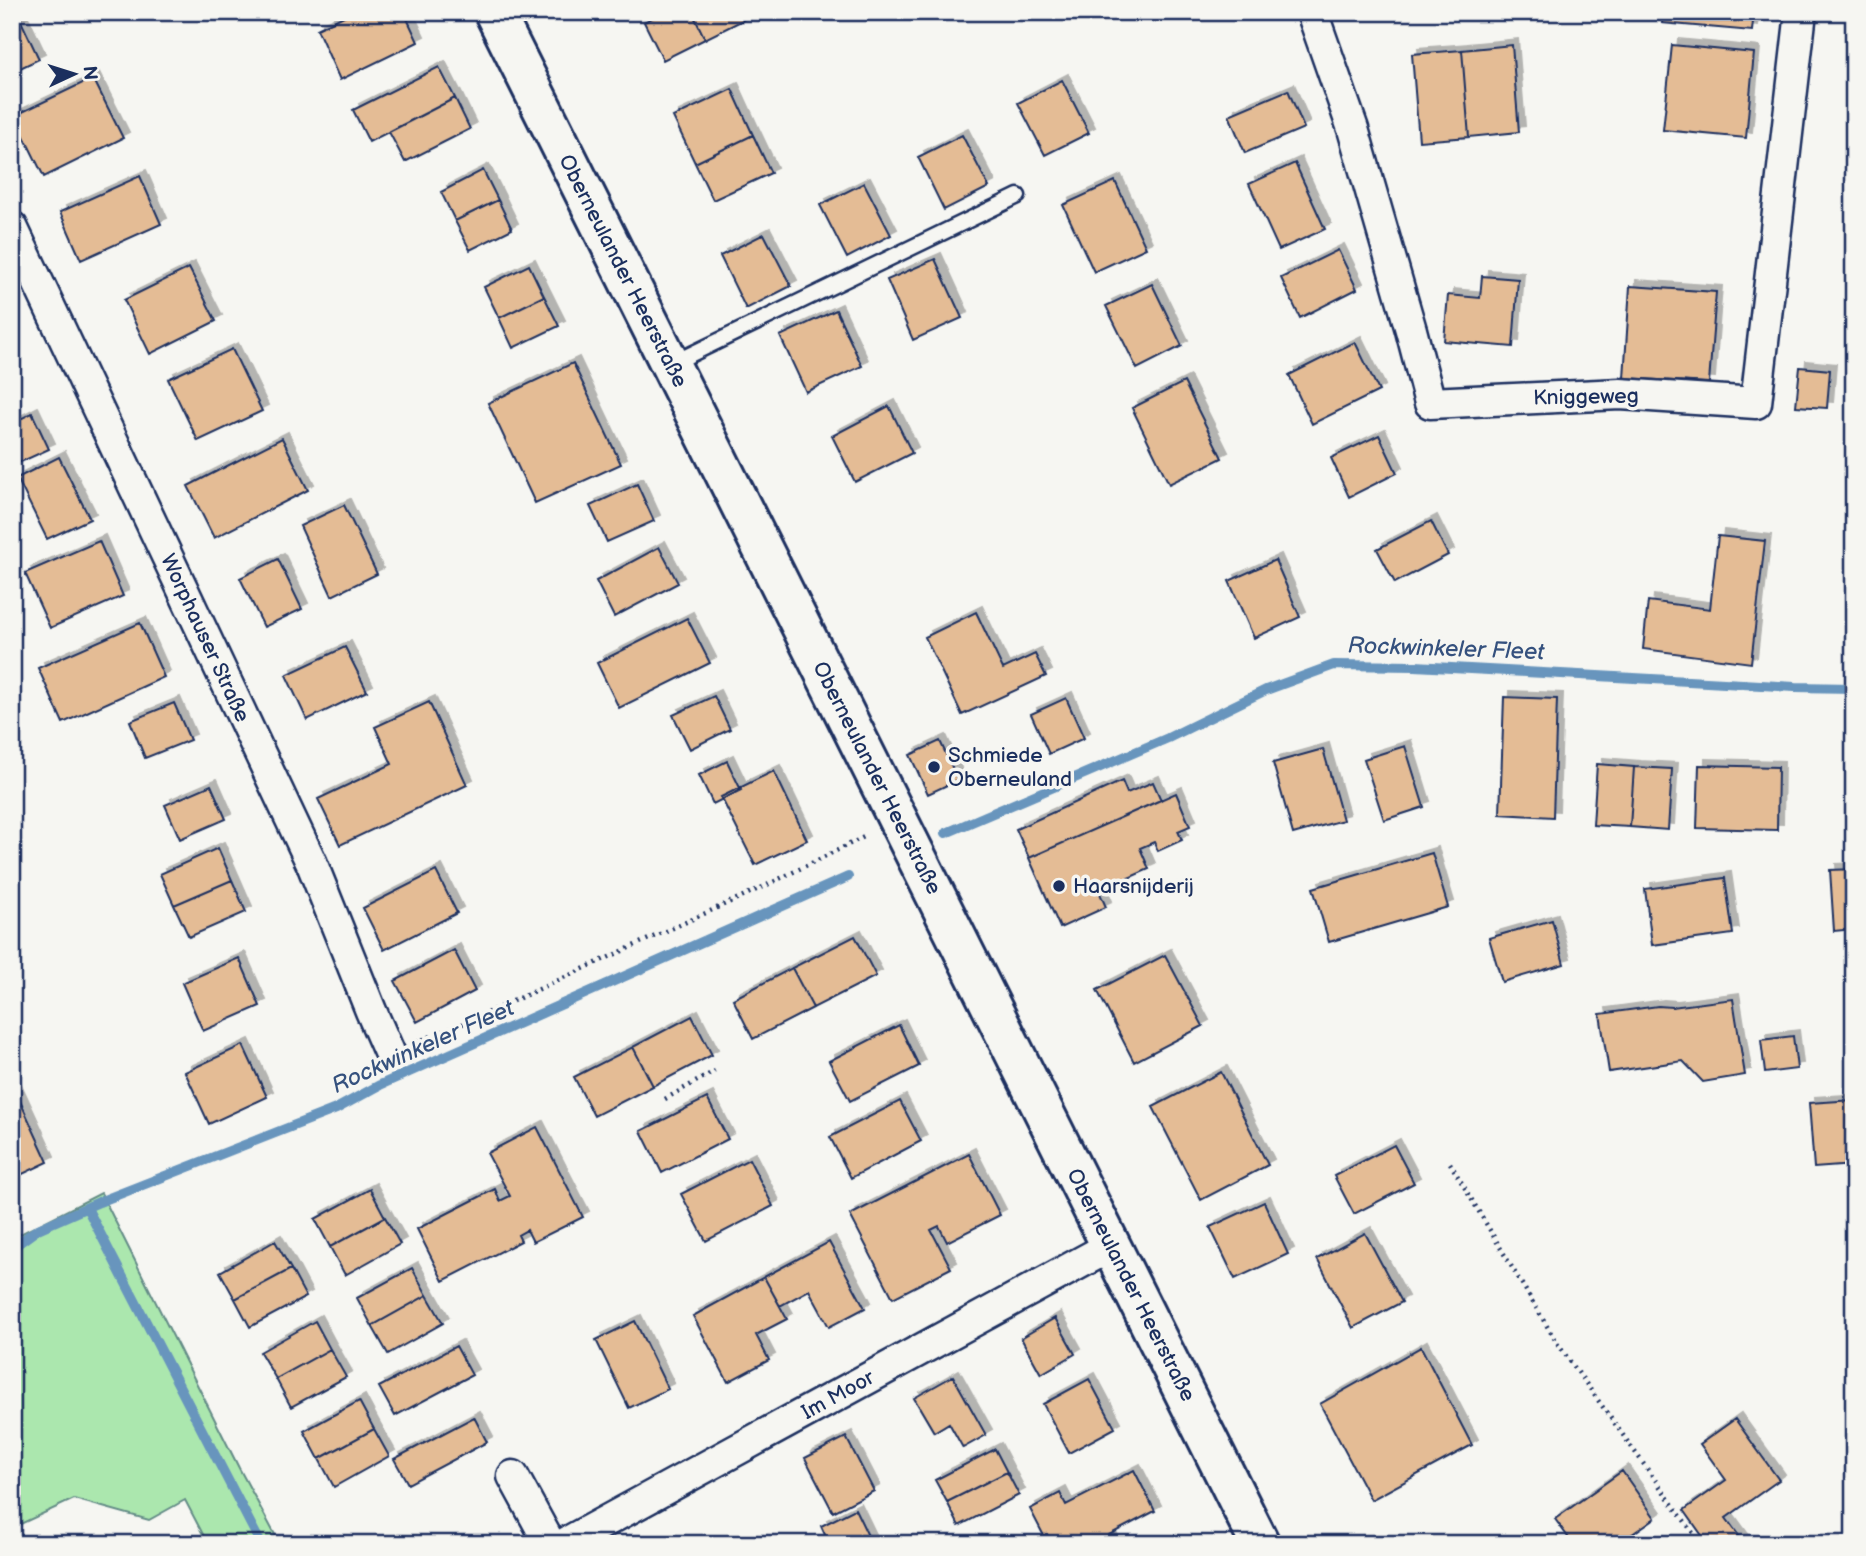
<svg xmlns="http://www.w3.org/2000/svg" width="1866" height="1556" viewBox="0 0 1866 1556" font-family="'Balsamiq Sans',sans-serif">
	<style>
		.green { fill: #abe7ae; stroke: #638b86; stroke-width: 2 }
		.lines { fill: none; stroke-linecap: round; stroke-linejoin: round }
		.stream { stroke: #6895bd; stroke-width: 10 }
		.building { fill: #e4bc95; stroke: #1b2f5e; stroke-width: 2; filter: url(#shadow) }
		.lane-casing { stroke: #1b2f5e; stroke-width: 19 }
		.street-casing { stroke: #1b2f5e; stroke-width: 35 }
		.secondary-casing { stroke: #1b2f5e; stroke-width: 44 }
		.path { stroke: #1b2f5e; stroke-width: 4.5; stroke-dasharray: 2 5; stroke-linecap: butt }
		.lane { stroke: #f6f6f2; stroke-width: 14 }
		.street { stroke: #f6f6f2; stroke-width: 30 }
		.secondary { stroke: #f6f6f2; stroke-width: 38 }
		.poi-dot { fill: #1b2f5e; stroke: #f6f6f2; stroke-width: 2.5 }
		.labels { text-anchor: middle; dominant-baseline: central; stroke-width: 7; stroke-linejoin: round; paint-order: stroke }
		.street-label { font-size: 21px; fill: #1b2f5e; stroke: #f6f6f2 }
		.poi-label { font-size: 21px; fill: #1b2f5e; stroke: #f6f6f2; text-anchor: start }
		.water-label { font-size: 23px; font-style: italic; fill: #35517e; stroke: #f6f6f2 }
	</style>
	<defs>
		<filter id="shadow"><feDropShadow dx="6" dy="-6" stdDeviation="0" flood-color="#0004"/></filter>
	</defs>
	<rect width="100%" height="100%" fill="#f6f6f2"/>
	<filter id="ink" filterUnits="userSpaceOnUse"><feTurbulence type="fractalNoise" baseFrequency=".0143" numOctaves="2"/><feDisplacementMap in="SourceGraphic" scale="14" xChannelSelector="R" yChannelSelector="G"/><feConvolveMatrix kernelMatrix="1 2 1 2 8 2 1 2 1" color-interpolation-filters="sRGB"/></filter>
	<g filter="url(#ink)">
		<path class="green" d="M101,1193L239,1468L280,1544H208L185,1500L149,1520L74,1499L12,1528V1238Z"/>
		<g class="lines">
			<path class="stream" d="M946,833L1168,738L1266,690L1334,665L1415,666L1795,687L1854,688
				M87,1208L261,1544
				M12,1248L38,1229L99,1202L336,1109L380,1085L848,877"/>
		</g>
		<path class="building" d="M352,12H404L418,42L340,80L317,29Z
			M664,12H692L705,39L663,60L644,22Z
			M692,12H744L747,18L705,39Z
			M1663,12H1754L1752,31L1662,23Z
			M21,21L39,59L12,72V25Z
			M1512,45L1519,132L1469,137L1462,50Z
			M1672,45L1754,53L1746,138L1663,130Z
			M1462,50L1469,137L1419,141L1412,54Z
			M439,67L455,98L369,142L353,110Z
			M93,78L123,138L44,177L14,116Z
			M1062,80L1089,133L1045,155L1018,103Z
			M732,89L753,135L695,163L673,117Z
			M1288,90L1304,128L1245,153L1229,115Z
			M455,98L470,129L405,162L389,132Z
			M753,135L771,173L713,200L695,163Z
			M962,135L989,187L944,210L918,157Z
			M1295,163L1325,229L1279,250L1249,184Z
			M483,170L498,200L455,221L441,192Z
			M140,176L161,224L81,260L60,212Z
			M1115,181L1146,248L1094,272L1063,205Z
			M864,183L891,235L847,258L820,205Z
			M498,200L512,229L470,250L455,221Z
			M764,234L791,286L746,309L720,256Z
			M1338,250L1357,289L1300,318L1281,278Z
			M935,259L962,318L913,340L887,280Z
			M529,265L544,296L499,318L484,287Z
			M189,268L216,321L150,354L124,300Z
			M1482,276L1518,279L1513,347L1444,341L1448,295L1480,298Z
			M1152,284L1182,346L1137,369L1106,306Z
			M1630,286L1716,292L1709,383L1624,378Z
			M544,296L559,326L513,348L499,318Z
			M836,310L862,366L806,392L780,336Z
			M1355,342L1379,391L1312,424L1289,375Z
			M232,349L262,411L198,441L168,379Z
			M573,363L621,464L535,503L488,403Z
			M1800,367L1830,370L1827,408L1796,406Z
			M1184,382L1222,458L1169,484L1132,408Z
			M889,406L912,453L855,482L832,436Z
			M32,413L49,449L12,466V423Z
			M1379,435L1397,473L1349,497L1331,458Z
			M282,438L308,490L214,538L188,486Z
			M59,457L90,519L47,539L17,478Z
			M637,484L654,521L607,542L590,506Z
			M344,505L377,574L332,596L300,526Z
			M1431,521L1448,555L1395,583L1377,549Z
			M1718,536L1765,541L1751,663L1643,649L1648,601L1710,609Z
			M99,541L123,596L50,628L25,573Z
			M659,547L678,583L614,617L596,581Z
			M278,559L302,609L264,627L240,578Z
			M1275,560L1300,617L1254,638L1229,581Z
			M976,612L1003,669L1035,654L1046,676L962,715L925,637Z
			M687,618L710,663L619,708L597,663Z
			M140,623L164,677L63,723L38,668Z
			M345,647L367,691L307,720L286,675Z
			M714,696L730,729L690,749L673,715Z
			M1504,697L1557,699L1553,817L1500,814Z
			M1066,698L1084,738L1049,754L1031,714Z
			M429,702L467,785L340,845L318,799L392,764L375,727Z
			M174,703L190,740L145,758L130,721Z
			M940,741L958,780L928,794L910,755Z
			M1405,746L1424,807L1384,820L1364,759Z
			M1323,749L1343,820L1293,834L1273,763Z
			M727,761L741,790L713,804L699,775Z
			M1597,764L1634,767L1630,827L1593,825Z
			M1699,765L1778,767L1777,830L1697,828Z
			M1634,767L1672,769L1668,830L1630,827Z
			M774,771L807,840L755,865L721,797Z
			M1122,781L1127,793L1153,782L1161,800L1029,858L1016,829Z
			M211,785L226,819L180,839L165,805Z
			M1176,793L1190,826L1178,831L1182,840L1158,851L1154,842L1140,848L1149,869L1099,891L1106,907L1060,928L1029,858Z
			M218,848L232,880L174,905L160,874Z
			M1432,853L1448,907L1329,942L1313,888Z
			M1854,869V929L1834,931L1830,870Z
			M436,871L457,913L384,950L363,908Z
			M1725,878L1733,934L1652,945L1645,889Z
			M232,880L246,912L189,937L174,905Z
			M1552,920L1564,964L1502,982L1489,938Z
			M855,936L876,976L813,1008L792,968Z
			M454,950L475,991L417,1022L395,981Z
			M1165,955L1203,1026L1134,1062L1097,990Z
			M239,958L260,1006L203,1031L182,983Z
			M792,968L813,1008L753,1039L733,999Z
			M1733,999L1745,1075L1703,1082L1683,1061L1609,1072L1600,1014L1658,1006L1672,1007Z
			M692,1016L712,1055L653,1086L633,1047Z
			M899,1025L919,1066L850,1101L829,1061Z
			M1793,1036L1797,1069L1765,1073L1761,1040Z
			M243,1045L267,1097L209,1124L185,1072Z
			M633,1047L653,1086L594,1116L574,1077Z
			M1221,1072L1268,1165L1201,1200L1153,1107Z
			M14,1088L48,1162L12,1179V1089Z
			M707,1098L728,1139L662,1173L641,1131Z
			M1854,1100V1165L1814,1168L1809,1103Z
			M900,1101L921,1141L851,1178L830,1137Z
			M537,1127L583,1217L533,1242L527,1230L518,1235L521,1241L443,1281L417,1229L495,1189L500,1201L510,1196L487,1153Z
			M1394,1145L1414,1183L1354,1214L1334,1176Z
			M969,1154L1000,1215L947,1242L939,1226L931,1230L951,1268L893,1298L850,1215Z
			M749,1159L773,1206L706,1241L681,1194Z
			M370,1189L385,1217L330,1247L315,1219Z
			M1264,1202L1288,1254L1235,1279L1210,1227Z
			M385,1217L400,1244L345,1275L330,1247Z
			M1365,1233L1402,1302L1353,1328L1317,1259Z
			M275,1241L291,1269L235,1299L220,1272Z
			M829,1242L865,1308L829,1327L809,1290L780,1306L764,1277Z
			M412,1268L427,1295L372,1326L357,1298Z
			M291,1269L306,1297L250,1327L235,1299Z
			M764,1277L787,1319L756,1335L769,1360L728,1382L693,1316Z
			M427,1295L443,1323L388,1354L372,1326Z
			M1055,1318L1075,1354L1041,1374L1021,1338Z
			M315,1321L330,1349L276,1379L260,1352Z
			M635,1321L668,1389L629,1408L596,1340Z
			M456,1346L472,1375L395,1416L379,1387Z
			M1421,1347L1472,1445L1371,1500L1320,1404Z
			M330,1349L346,1377L291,1407L276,1379Z
			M953,1376L986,1435L963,1448L949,1423L934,1432L914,1398Z
			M1089,1379L1115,1428L1069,1453L1043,1404Z
			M359,1401L374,1429L319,1459L304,1431Z
			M474,1417L487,1442L408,1484L394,1459Z
			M1735,1419L1779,1480L1726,1518L1745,1544H1708L1684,1510L1726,1480L1700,1444Z
			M374,1429L389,1456L334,1487L319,1459Z
			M846,1437L874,1491L833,1512L805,1458Z
			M995,1449L1007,1472L947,1502L935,1480Z
			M1134,1470L1155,1511L1109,1535L1113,1544H1052L1047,1534L1044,1536L1030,1509L1060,1493L1066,1505Z
			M1622,1471L1655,1518L1618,1544H1573L1555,1519Z
			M1007,1472L1019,1495L959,1526L947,1502Z
			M855,1509L871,1542L867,1544H829L821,1526Z"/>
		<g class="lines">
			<g class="lane-casing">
				<path id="lane" d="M673,363L1018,196"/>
			</g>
			<g class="street-casing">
				<path id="street" d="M1312,12L1353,129L1411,330L1430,403L1620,394L1756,403L1801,12
					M12,227L312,864L371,1011L389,1052
					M513,1476L550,1544
					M564,1544L1111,1246"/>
			</g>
			<g class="secondary-casing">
				<path id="secondary" d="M494,12L1260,1544"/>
			</g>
			<path class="path" d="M416,1042L458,1026L765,886L866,836
				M665,1099L715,1071
				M1450,1163L1557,1343L1701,1544"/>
			<use href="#lane" class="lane"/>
			<use href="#street" class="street"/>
			<use href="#secondary" class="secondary"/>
		</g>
	</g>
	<g class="poi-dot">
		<circle cx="934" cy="767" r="7"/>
		<circle cx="1059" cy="886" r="7"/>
	</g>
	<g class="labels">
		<g class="street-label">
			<text transform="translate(623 271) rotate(63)">Oberneulander Heerstraße</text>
			<text transform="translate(1586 397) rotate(-1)">Kniggeweg</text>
			<text transform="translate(205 638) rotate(65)">Worphauser Straße</text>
			<text transform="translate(877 778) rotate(63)">Oberneulander Heerstraße</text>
			<text transform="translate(1131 1285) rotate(63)">Oberneulander Heerstraße</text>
			<text transform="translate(838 1395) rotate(-29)">Im Moor</text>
		</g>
		<g class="poi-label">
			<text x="948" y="755">Schmiede<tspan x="948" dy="24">Oberneuland</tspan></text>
			<text x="1073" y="886">Haarsnijderij</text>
		</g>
		<g class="water-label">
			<text transform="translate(1446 649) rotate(2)">Rockwinkeler Fleet</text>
			<text transform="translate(423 1047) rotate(-24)">Rockwinkeler Fleet</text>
		</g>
	</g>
	<rect width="1866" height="1556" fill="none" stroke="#f6f6f2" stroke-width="42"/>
	<rect x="21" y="21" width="1824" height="1514" fill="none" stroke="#1b2f5e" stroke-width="2.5" filter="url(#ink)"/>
	<g transform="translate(74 74) rotate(86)" stroke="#f6f6f2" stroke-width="5" paint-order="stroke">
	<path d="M0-5L12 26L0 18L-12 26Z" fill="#1b2f5e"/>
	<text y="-10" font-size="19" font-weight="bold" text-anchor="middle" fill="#1b2f5e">N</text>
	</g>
</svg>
